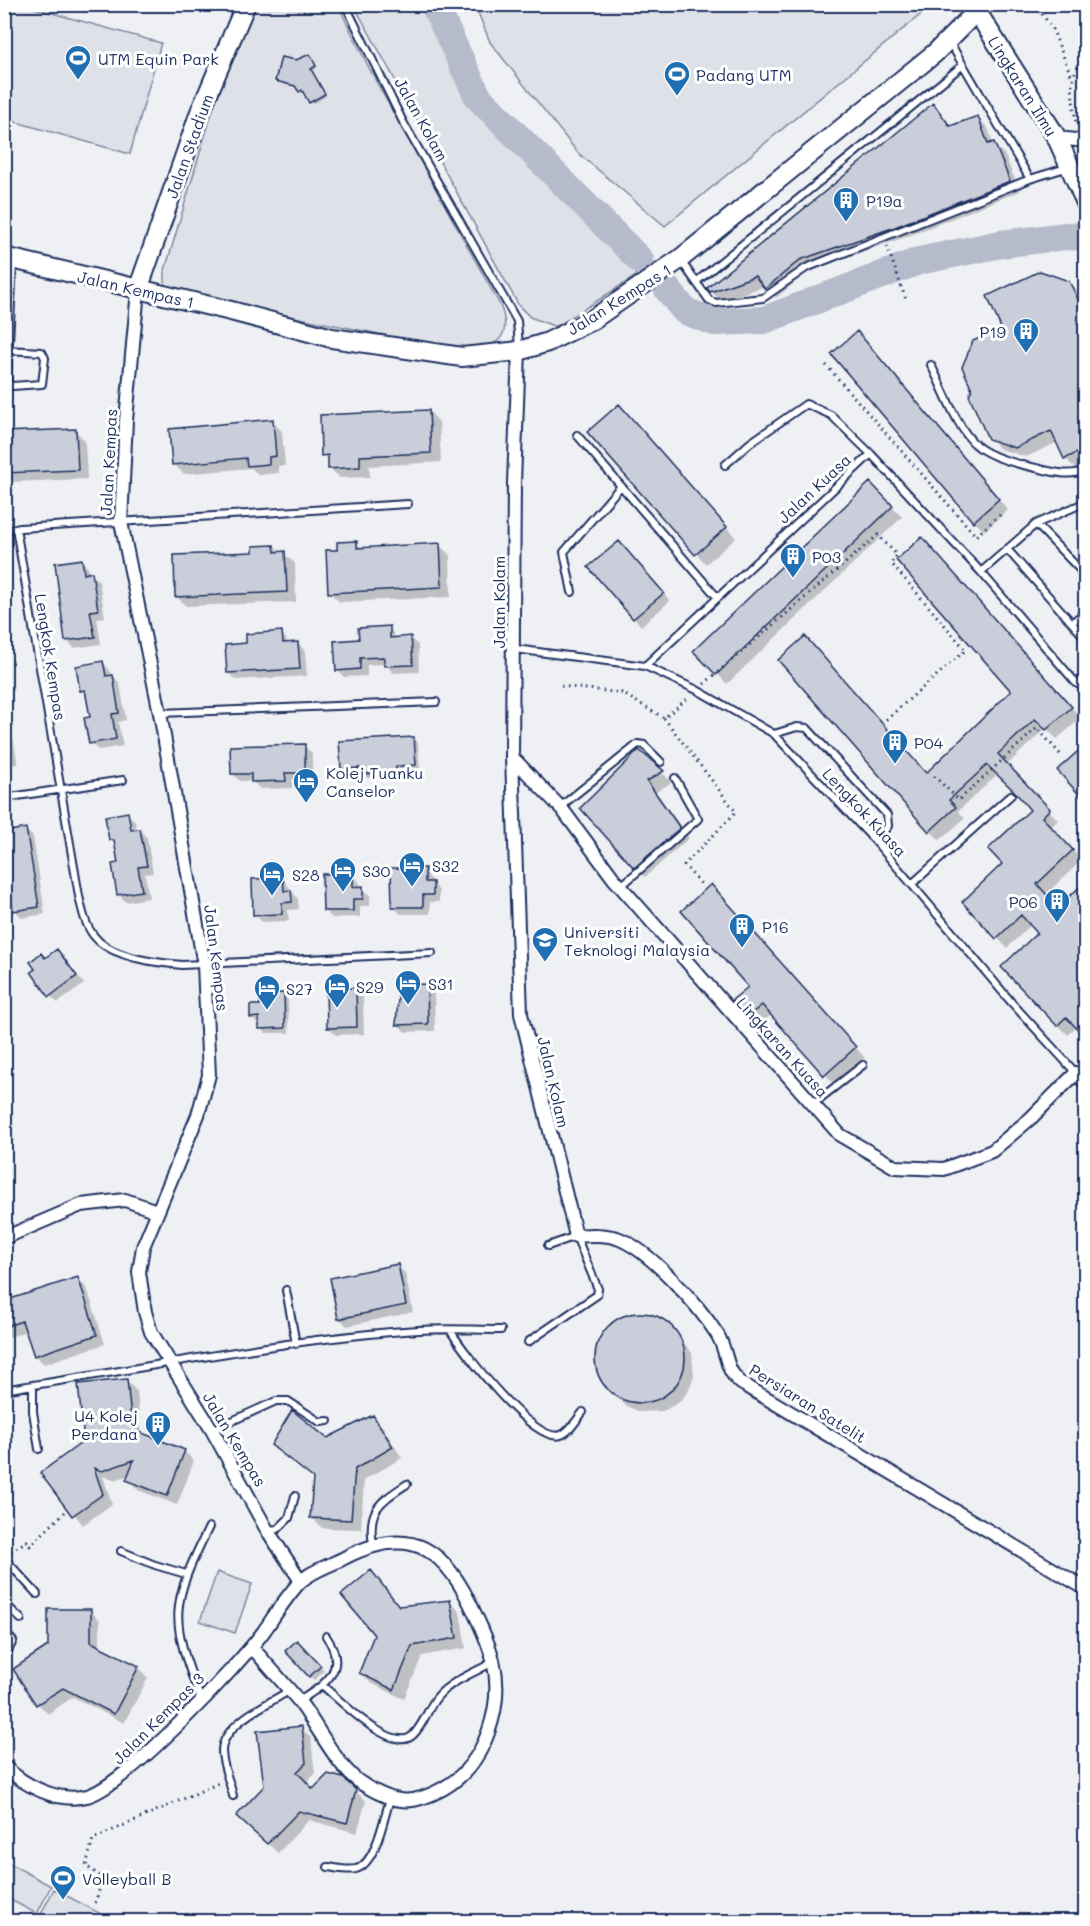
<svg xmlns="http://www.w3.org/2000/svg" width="1090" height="1926" viewBox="0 0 1090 1926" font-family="Mali,sans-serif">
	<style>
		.built { fill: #eff0f4 }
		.green { fill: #dee1e7; stroke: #7c88a2; stroke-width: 1.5 }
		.shadow { fill: #0003 }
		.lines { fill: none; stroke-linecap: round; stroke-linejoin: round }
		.river { stroke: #b5bbca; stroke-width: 28 }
		.building { fill: #caceda; stroke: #1b2f5e; stroke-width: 1.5 }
		.lane-casing { stroke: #1b2f5e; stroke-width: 10 }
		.street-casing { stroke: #1b2f5e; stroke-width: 16 }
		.secondary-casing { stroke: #1b2f5e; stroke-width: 22 }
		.path { stroke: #1b2f5e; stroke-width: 3; stroke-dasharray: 1.5 4.5; stroke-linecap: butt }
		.lane { stroke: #fff; stroke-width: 6 }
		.street { stroke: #fff; stroke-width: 12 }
		.secondary { stroke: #fff; stroke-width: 18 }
		.labels { text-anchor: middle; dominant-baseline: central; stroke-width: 6; stroke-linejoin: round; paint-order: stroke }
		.poi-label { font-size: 16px; fill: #1b2f5e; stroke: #fff; text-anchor: start }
		.street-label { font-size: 16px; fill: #1b2f5e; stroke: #fff }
	</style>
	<rect width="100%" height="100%" fill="#fff"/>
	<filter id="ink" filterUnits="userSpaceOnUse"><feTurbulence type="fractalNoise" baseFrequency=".0167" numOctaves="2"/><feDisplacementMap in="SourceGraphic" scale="12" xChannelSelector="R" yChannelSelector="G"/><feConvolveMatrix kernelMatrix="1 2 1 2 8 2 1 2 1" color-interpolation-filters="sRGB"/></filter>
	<g filter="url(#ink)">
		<path class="built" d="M5,5H1085V1921H5Z"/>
		<path class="green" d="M921,4L925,11L665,226L578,153L490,42L475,5Z
			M4,5H23L161,43L130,154L5,119Z
			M254,5H338L373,76L500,305C518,349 482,349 449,348L255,309L172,290L165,285V270L216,99Z
			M354,5H427L474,104L635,263L636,276L556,327L530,317L519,306Z
			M217,1572L252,1584L235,1633L200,1621Z
			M7,1862L51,1886L37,1914L5,1897Z
			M54,1889L101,1914L97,1921H51L40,1916Z"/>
		<path class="shadow" d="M311,58L317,68L312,71L326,96L313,104L304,91L302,93L298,87L277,81L296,62Z
			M932,105L951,127L978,118L988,128L993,144L1004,154L1020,191L906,237L810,270L776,298L765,286L721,301L711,291Z
			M1068,282L1079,292L1086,307V463L1075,468L1065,458L1058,442L1026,457L1000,449L990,439L1003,329Z
			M867,344L1008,510L984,531L974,521Z
			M429,411L439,422L441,462L369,466L370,477L340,478L330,468V462L323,455Z
			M629,416L736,538L706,564L589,432Z
			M272,421L282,431L285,466H278L279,473L259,475L251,468L184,474L173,464Z
			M75,430L85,441L87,479L12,482V494L4,495V434Z
			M870,484L902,517L727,684L695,651Z
			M356,542L363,549L439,545L450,555L451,597L340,602L329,592L339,551Z
			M274,546L295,563L296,602L186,606L176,596L255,553Z
			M932,549L1081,718L1057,739L1046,728L1007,765L1058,820L1051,827L1082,860L1045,895L1077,1026L1068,1035L1058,1025L1039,933L1031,925L1007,948L964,903L1004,864L1032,810L998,774L958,811L965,818L940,840L930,831L926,774L1013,692Z
			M626,550L670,601L641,626L634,618Z
			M81,560L88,568L89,574L99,581L105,617L97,618L101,644L74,648L67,641Z
			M389,627L397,639L410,638L418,645L419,672L393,673L386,664L367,665V676L344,677L337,670L361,640Z
			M282,633L289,644L298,643L305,651L307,676L236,680L228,673L248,645Z
			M103,662L120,684L126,720L118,722L123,746L98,750L91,743L92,718L88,696L82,690Z
			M4,688L9,712H4Z
			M4,717L7,732L13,738L18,764L4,766Z
			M414,738L418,743L420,769L400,770V777L367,778L362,772L347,773L342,768Z
			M304,746L312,753V780H292V788L260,789L252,781H240L233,774Z
			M640,752L672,782L656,792L689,838L645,877L635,867Z
			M128,814L135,821L137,831L140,830L147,838L153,873L145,874L149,898L126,902L118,894L119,865L116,845L111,840Z
			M25,829L33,837L45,914L22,918L15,910L13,897L4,888Z
			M424,870L439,891V902H430V914H401L393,907Z
			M352,875L360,883V888L370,895V906H360V917L332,918L325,911Z
			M283,879L298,899L299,909L288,910L289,921L262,922L255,914Z
			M721,896L865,1058L835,1085L772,1014L758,1026L734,1001L750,987Z
			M57,951L84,984L58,1003L50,996L45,960Z
			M427,985L434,993L435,1031L405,1032L398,1024Z
			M355,989L363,997L364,1034L336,1035L328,1027Z
			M284,995L288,1000L289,1033H266L261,1029V1022H256L251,1017L261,1006Z
			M397,1266L405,1273L413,1312L347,1326L340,1319Z
			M78,1279L87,1288L105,1344L44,1364L35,1355L27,1331L4,1339V1304Z
			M632,1314L656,1317L671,1326L692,1353L694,1376L688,1392L678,1403L663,1411L640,1412L626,1406L601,1379L596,1360L598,1344L606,1329L618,1319Z
			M126,1381L137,1391L141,1434L184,1451L194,1461L177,1505L138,1490L128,1480L130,1475L113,1480L103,1476L112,1504L83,1525L42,1473L85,1442Z
			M373,1417L383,1427L402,1458L364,1480L361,1529L322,1528L312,1518L314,1479L273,1444L327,1440Z
			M371,1572L400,1608L450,1602L460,1612L466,1648L422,1656L404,1699L371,1683L361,1673L376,1635Z
			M90,1610L100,1620V1648L138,1667L148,1678L124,1723L73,1697L48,1714L38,1704L15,1669L49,1647Z
			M297,1642L324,1671L314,1680L287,1651Z
			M301,1728L311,1738L315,1774L306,1783L313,1791H355L366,1801L357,1833L309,1820L278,1853L238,1816L266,1787Z"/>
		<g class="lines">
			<path class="river" d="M434,4L478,97L640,260
				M668,290L685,311L714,322L764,320L919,261L1001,244L1066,236L1086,237"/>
		</g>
		<path class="building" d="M310,54L316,66L311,69L325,94L309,103L302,90L299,92L295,86L275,81L281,57L296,60Z
			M933,103L950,126L978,116L988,144L994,142L1010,181L895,227L800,260L765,289L755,276L710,292L707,288Z
			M1040,271L1069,281L1086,315V449L1064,459L1051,431L1015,448L988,439L969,395L972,389L962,367L973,341L1001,328L987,296Z
			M857,331L999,499L973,522L831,354Z
			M619,404L727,527L695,555L587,432Z
			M429,410L431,453L360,456V467L328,469V455L321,456L320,415Z
			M273,419L276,456L269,457V464L247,466L246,458L172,465L169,429Z
			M76,429L78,470L4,473V432Z
			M870,482L893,506L716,675L693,651Z
			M922,537L1072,707L1046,730L1035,719L998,754L1050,809L1042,817L1073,850L1037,884L1058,907L1086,881V1038L1066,1017L1057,1026L1001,967L1037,933L1021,915L996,939L962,902L1002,864L988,849L1030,810L1015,792L987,765L949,800L956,807L929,832L778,660L805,636L926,773L1011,691L896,560Z
			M357,541V548L440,543L442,587L328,593L326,550H337V542Z
			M619,541L664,593L633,619L588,567Z
			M274,545L275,552L285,551L287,592L175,597L174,555L253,552V546Z
			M82,559L84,574L92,572L98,610L90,611L95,637L65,641L55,563Z
			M390,626V638L411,636L413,665L384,666V657L360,658V669L336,671L334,641L359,639L358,628Z
			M282,631L283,643L298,642L300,669L227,673L225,645L246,643V634Z
			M103,661L106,676L113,675L119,713L112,714L116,739L89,744L84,718L90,717L85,690L80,691L76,666Z
			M414,737L416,765L396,766V773L360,774V768L341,769L339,741Z
			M305,744V773H285L286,781L251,782V774H231L230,746Z
			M1086,744V802L1057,770Z
			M639,750L664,771L647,781L680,828L634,868L580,808Z
			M128,812L131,830L140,829L147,866L138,867L142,891L117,895L112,864L118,863L114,840H109L105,816Z
			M26,828L39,907L13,911L10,888L4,889V832Z
			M391,868H425V882H433V895H423V907H392Z
			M322,874H353V887L363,886V899H353V911H323Z
			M283,878L284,891L291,890L292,902L282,903V914L253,915L252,879Z
			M711,884L856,1047L824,1076L762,1005L747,1017L732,1000L748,987L681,911Z
			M57,949L77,976L49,997L31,972L35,969L30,962L41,953L45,958Z
			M427,984L428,1024L396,1025L399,985Z
			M356,988L357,1027L327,1028L326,989Z
			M284,993L285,1028L259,1029V1017L250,1018V1005H260V994Z
			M398,1264L406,1305L338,1319L330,1278Z
			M78,1277L97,1335L34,1356L22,1321L4,1327V1301Z
			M595 1358a45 45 0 1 1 90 0a45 45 0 1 1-90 0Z
			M127,1379L132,1429L185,1450L167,1496L126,1480L134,1460L102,1471L94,1468L103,1494L72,1516L40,1473L84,1441L78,1384Z
			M292,1410L327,1438L373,1415L393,1447L355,1469L351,1520L310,1518L313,1478L271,1445Z
			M371,1570L399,1606L450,1600L457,1638L412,1646L394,1690L359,1673L374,1635L341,1595Z
			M48,1609H91V1642L139,1666L114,1714L63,1688L36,1705L13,1669L48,1646Z
			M297,1640L321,1666L309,1677L285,1651Z
			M302,1726L306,1763L297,1772L313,1789L328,1774L343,1778L356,1790L347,1823L299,1811L267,1844L236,1816L264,1786L257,1731Z"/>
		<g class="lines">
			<g class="lane-casing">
				<path id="lane" d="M345,4L403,122L517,321L519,347
					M949,41L1030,179
					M681,261L709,300L716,303L763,298L806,268L1030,179L1069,167
					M696,282L963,65
					M7,350L42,352L45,358L42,384L12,386L7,382L13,263
					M931,365C943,388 957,429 976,445C991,458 1018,464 1036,468C1052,472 1069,477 1086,470
					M577,435L717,597
					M725,465L750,443L806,404L831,415L871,454
					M1036,524L1086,576
					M16,528L79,896C82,910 85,925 94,936C110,957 157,963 182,965L432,953
					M4,529L408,504
					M1007,549L1086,639
					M981,572L1076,683L1086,688
					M572,592L564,552L620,487
					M1072,623L1086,611
					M515,649L645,666L697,690L774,734L876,842L1012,1003L1076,1073
					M645,666L871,454L981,572L1036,524L1086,502
					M160,713L436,702
					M774,734L797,727L807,728L887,815L888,826L876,842
					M4,798L123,780
					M560,807L638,744L644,745L661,762
					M912,884L1011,795
					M620,887L698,819L675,778
					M813,1104L863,1065
					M286,1290L296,1344
					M450,1330C463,1351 534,1445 561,1435C570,1432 577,1419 583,1412
					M528,1342L597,1295L598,1289L576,1236L548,1246
					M4,1390L33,1385
					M212,1430L276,1401H288L320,1422L328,1421
					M39,1449L33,1412V1385C160,1366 290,1338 419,1330C446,1328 474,1330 501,1330
					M268,1530L278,1529L289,1518L295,1496
					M373,1544C367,1509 380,1502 407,1484
					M121,1551L155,1565L186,1574
					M4,1558L37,1594
					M4,1603L21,1619
					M4,1631L13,1641L4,1659
					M323,1686C339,1699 393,1755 413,1735C425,1723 428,1707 438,1696C451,1681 476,1672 493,1662
					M201,1700C169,1617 170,1606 209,1527
					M299,1701C326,1684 349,1669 326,1636
					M233,1796C230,1782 222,1765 222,1751C222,1724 269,1703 289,1691
					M328,1867C336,1868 348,1871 356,1869C376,1864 384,1817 390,1799"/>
			</g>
			<g class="street-casing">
				<path id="street" d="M1057,138L1086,141
					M138,290L126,420L121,522L160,713L204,965L209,1075L198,1115L143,1247L139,1272L145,1312L151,1332L212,1430L267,1530L301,1581
					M519,351L514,483L512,757L521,1014L576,1236C590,1235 604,1234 617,1238C649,1249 699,1306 717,1334C728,1351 724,1370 741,1383L1086,1589
					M512,757L562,809L614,879L840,1135L895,1167L944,1169L992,1151L1031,1118L1076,1073L1086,1083
					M4,1238L81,1205L125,1200L157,1211
					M4,1766C25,1786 57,1803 87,1796C124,1787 239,1665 264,1631C275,1615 286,1597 299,1583C310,1571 332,1565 346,1557C414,1523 447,1551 475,1614C482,1629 489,1644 493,1660C504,1705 486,1764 444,1788C412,1806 395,1804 364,1785C338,1770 317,1724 298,1700C283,1682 267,1665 252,1647"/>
			</g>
			<g class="secondary-casing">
				<path id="secondary" d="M972,4L1057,138L1086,203
					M4,257L231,311L332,338L462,357L519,351L548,342L592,320L680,259L935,53L976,12
					M138,290L200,112L246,4"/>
			</g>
			<path class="path" d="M1035,4L1052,28L1072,78
				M1086,58C1065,74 1074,101 1076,124L1086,125
				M887,246L906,300
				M826,365L976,536L1002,513
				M704,684L878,535L897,555L891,563L966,650L882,723
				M561,686L622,693L664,718L688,698
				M664,718L736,812L684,865L701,884
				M934,776L959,800L1037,728L1061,755
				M11,1551L27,1541L30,1546L67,1510
				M95,1903L103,1878L86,1866L93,1839L219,1783"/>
			<use href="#lane" class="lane"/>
			<use href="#street" class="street"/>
			<use href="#secondary" class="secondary"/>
		</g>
	</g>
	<defs>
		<g id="stadium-pin" transform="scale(1.35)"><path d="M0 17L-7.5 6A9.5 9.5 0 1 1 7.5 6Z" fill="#1f6fb2" stroke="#fff"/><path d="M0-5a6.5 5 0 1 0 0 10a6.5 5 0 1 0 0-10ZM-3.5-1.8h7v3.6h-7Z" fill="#fff"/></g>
		<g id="building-pin" transform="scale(1.35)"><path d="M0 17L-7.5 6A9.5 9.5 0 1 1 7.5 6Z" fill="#1f6fb2" stroke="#fff"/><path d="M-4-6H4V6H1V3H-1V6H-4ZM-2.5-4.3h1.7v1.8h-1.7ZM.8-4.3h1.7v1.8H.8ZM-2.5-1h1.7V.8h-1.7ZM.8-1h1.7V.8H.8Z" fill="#fff"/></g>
		<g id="hotel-pin" transform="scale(1.35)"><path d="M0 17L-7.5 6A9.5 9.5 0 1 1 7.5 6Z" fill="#1f6fb2" stroke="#fff"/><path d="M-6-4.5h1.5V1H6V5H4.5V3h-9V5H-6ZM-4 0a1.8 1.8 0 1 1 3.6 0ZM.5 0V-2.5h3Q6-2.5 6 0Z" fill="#fff"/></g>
		<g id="university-pin" transform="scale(1.35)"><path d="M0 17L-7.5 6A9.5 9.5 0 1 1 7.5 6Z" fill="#1f6fb2" stroke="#fff"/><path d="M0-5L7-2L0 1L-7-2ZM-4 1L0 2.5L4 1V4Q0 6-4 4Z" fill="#fff"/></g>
	</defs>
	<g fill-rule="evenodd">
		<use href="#stadium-pin" x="78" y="58"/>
		<use href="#stadium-pin" x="677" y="74"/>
		<use href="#building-pin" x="846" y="200"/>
		<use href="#building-pin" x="1026" y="331"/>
		<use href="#building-pin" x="793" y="556"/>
		<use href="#building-pin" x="895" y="742"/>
		<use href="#hotel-pin" x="306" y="781"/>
		<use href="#hotel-pin" x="412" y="865"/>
		<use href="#hotel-pin" x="343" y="870"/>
		<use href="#hotel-pin" x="272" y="874"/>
		<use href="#building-pin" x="1057" y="901"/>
		<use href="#building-pin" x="742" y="926"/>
		<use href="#university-pin" x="545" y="940"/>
		<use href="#hotel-pin" x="408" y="983"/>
		<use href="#hotel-pin" x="337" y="986"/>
		<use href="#hotel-pin" x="267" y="988"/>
		<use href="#building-pin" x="158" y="1424"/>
		<use href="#stadium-pin" x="63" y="1878"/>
	</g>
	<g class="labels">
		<g class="poi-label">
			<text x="98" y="58">UTM Equin Park</text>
			<text x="696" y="74">Padang UTM</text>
			<text x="866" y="200">P19a</text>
			<text x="1006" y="331" text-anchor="end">P19</text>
			<text x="812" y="556">P03</text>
			<text x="914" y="742">P04</text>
			<text x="326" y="772">Kolej Tuanku<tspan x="326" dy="18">Canselor</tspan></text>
			<text x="432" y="865">S32</text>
			<text x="362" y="870">S30</text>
			<text x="292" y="874">S28</text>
			<text x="1038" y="901" text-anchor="end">P06</text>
			<text x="762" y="926">P16</text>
			<text x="564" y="931">Universiti<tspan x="564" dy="18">Teknologi Malaysia</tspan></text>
			<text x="428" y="983">S31</text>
			<text x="356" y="986">S29</text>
			<text x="286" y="988">S27</text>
			<text x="138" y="1415" text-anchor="end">U4 Kolej<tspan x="138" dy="18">Perdana</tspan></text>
			<text x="82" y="1878">Volleyball B</text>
		</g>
		<g class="street-label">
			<text transform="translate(1023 86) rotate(58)">Lingkaran Ilmu</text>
			<text transform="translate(422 119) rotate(61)">Jalan Kolam</text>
			<text transform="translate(189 146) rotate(-70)">Jalan Stadium</text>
			<text transform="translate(136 289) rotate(13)">Jalan Kempas 1</text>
			<text transform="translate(619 299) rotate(-32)">Jalan Kempas 1</text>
			<text transform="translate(108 462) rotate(-87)">Jalan Kempas</text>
			<text transform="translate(814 488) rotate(-43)">Jalan Kuasa</text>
			<text transform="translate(498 602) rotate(-90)">Jalan Kolam</text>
			<text transform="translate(51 657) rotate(81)">Lengkok Kempas</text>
			<text transform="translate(865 812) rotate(47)">Lengkok Kuasa</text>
			<text transform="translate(217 958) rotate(83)">Jalan Kempas</text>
			<text transform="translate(783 1047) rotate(48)">Lingkaran Kuasa</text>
			<text transform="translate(554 1082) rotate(77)">Jalan Kolam</text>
			<text transform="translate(808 1403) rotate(32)">Persiaran Satelit</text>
			<text transform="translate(235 1439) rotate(59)">Jalan Kempas</text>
			<text transform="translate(158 1718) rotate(-45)">Jalan Kempas 3</text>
		</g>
	</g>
	<rect width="1090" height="1926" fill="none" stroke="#fff" stroke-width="24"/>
	<rect x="12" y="12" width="1066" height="1902" fill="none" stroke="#1b2f5e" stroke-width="2" filter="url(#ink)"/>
</svg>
